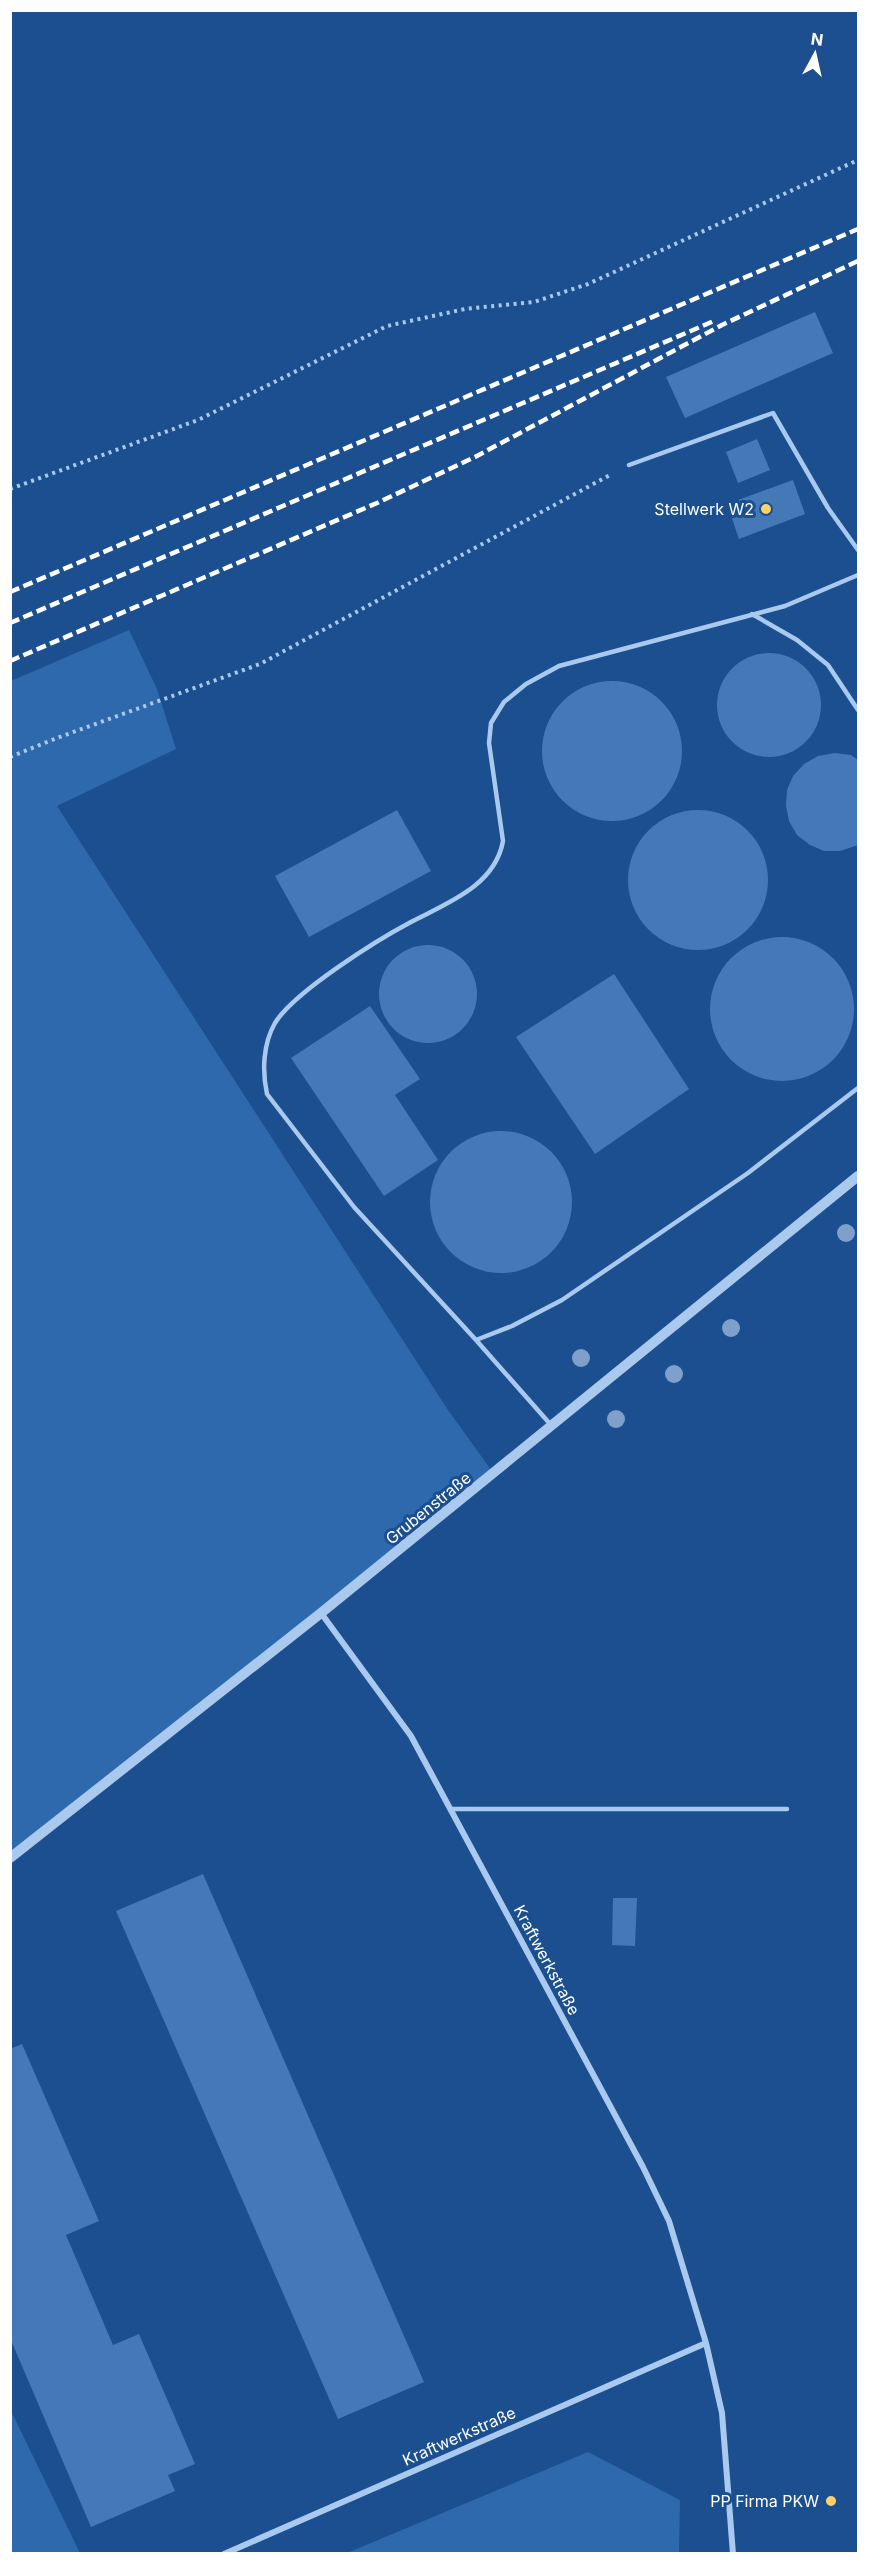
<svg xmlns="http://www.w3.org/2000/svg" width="869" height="2564" viewBox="0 0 869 2564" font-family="Inter,sans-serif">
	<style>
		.green { fill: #2e69ad }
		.building { fill: #4478b7 }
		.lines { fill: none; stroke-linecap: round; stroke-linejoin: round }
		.path { stroke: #a9c9ee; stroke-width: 4; stroke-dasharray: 3 4.5; stroke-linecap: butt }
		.service { stroke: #a9c9ee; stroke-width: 4.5 }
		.minor { stroke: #a9c9ee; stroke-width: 6 }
		.tertiary { stroke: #a9c9ee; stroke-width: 10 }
		.rail { stroke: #fff; stroke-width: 4.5; stroke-dasharray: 10 4.5; stroke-linecap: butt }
		.tree { fill: #7ea0ca }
		.poi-dot { fill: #ffd166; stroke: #1b4f8f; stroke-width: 2 }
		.labels { text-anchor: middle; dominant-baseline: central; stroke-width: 6; stroke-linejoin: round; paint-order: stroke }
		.poi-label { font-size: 16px; fill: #fff; stroke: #1b4f8f; text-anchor: end }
		.street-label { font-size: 16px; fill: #fff; stroke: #1b4f8f }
	</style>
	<rect width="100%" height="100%" fill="#1b4f8f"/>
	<path class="green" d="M129,630L157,689L176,749L57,806L448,1410L494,1474L11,1858V681Z
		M11,2411L80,2553H11Z
		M588,2452L680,2500L679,2553H347Z"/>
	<path class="building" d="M815,312L833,353L685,418L666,377Z
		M757,439L770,470L738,483L726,452Z
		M793,480L805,514L739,539L727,504Z
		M717 705a52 52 0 1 1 104 0a52 52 0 1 1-104 0Z
		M542 751a70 70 0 1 1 140 0a70 70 0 1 1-140 0Z
		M835,753L851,755L858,760V845L840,851H824L810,845L797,835L789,821L786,806L787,790L793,776L804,764L818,756Z
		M628 880a70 70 0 1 1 140 0a70 70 0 1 1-140 0Z
		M397,810L431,871L309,937L275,876Z
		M710 1009a72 72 0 1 1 144 0a72 72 0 1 1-144 0Z
		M379 994a49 49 0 1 1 98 0a49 49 0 1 1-98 0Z
		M614,974L689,1089L595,1154L516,1037Z
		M370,1006L420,1079L395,1095L438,1160L384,1196L291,1058Z
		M430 1202a71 71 0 1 1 142 0a71 71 0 1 1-142 0Z
		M203,1874L424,2382L338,2419L116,1911Z
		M613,1898H637L635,1946L612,1945Z
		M22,2044L99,2221L66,2235L113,2345L139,2334L195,2464L168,2475L175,2491L91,2527L10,2338V2049Z"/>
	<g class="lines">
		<path class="path" d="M10,489L198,420L387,326L465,309L534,302L588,284L858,160
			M10,757L57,738L260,664L610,475"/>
		<path class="service" d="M629,465L773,413L828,508L858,550
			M752,614L797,640L828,665L858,710
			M476,1340L512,1326L562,1300L748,1173L858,1088
			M551,1425L476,1340L354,1207L267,1094C262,1071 263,1044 275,1023C294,992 377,940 411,922C447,903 495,886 503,841L489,743L491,723L504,702L526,684L559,666L785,606L858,575
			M450,1809H787"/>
		<path class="minor" d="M321,1613L411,1736L643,2167L669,2221L706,2343L722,2413L733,2554
			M224,2554L706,2343"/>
		<path class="tertiary" d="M10,1858L321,1613L858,1176"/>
		<path class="rail" d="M10,592L858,229
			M10,623L714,321
			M10,661L377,503L475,457L722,325L858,261"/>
	</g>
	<g class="tree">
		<circle cx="846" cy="1233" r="9"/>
		<circle cx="731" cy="1328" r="9"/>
		<circle cx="581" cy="1358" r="9"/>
		<circle cx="674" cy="1374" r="9"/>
		<circle cx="616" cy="1419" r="9"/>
	</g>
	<g class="poi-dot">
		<circle cx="766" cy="509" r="6"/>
		<circle cx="831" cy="2501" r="6"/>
	</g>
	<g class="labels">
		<g class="poi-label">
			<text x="754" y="509">Stellwerk W2</text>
			<text x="819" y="2501">PP Firma PKW</text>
		</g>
		<g class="street-label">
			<text transform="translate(428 1508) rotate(-39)">Grubenstraße</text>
			<text transform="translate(547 1960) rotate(62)">Kraftwerkstraße</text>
			<text transform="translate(459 2436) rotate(-24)">Kraftwerkstraße</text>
		</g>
	</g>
	<rect width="869" height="2564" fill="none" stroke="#ffffff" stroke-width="24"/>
	<g transform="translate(815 54) rotate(8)" stroke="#1b4f8f" stroke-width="4.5" paint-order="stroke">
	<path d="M0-4.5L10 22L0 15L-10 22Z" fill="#ffffff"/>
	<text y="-9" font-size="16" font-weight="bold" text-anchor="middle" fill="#ffffff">N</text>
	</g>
</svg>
